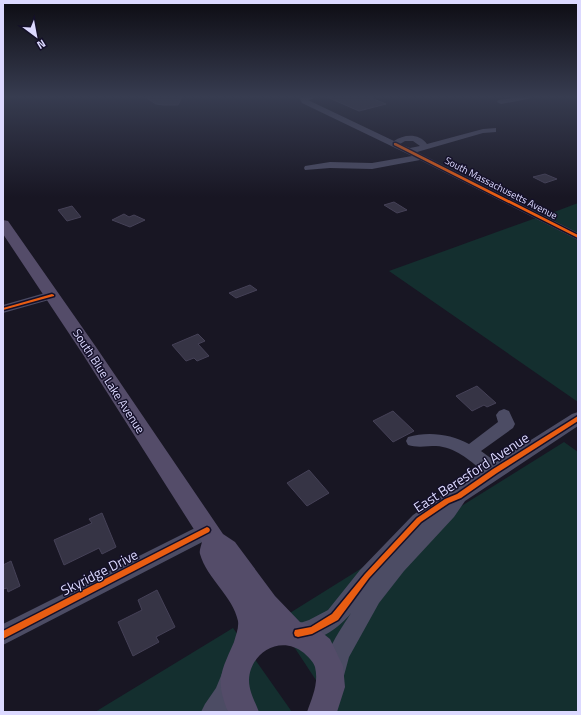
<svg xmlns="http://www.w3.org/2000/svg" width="581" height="715" viewBox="0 0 581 715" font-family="'Titillium Web',sans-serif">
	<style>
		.green { fill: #142f2f }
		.building { fill: #363445; stroke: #454157 }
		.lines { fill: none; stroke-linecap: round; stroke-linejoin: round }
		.minor { fill: #4c4c64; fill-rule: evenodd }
		.major { fill: #544c69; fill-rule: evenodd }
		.cycleway-casing { stroke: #141029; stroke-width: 3 }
		.cycleway { fill: #e95d12; fill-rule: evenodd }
		.labels { text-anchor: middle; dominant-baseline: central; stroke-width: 3; stroke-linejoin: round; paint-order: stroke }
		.far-street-label { font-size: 10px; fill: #dcd9ff; stroke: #141029 }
		.street-label { font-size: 12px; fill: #dcd9ff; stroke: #141029 }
		.near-street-label { font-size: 14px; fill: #dcd9ff; stroke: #141029 }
	</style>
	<rect width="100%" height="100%" fill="#181623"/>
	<path class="green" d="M578,203V235L541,217Z
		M536,218L578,240V402L389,271Z
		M564,442L578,452V712H337L277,621Z
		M233,628L292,712H95Z"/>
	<path class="building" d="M145,97H182L178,105H164L156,104Z
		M327,97H369L386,104L359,111Z
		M545,174L557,179L545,183L533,177Z
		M394,202L407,210L397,213L384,205Z
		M72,206L81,217L67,221L58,210Z
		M124,214L129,217L134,215L145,220L130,227L112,220Z
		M250,285L257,290L236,298L229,293Z
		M198,334L205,341L198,344L209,356L197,361L194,358L186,361L172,345Z
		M477,386L496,403L487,407L484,405L472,411L456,396Z
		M393,411L414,431L393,442L373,421Z
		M309,470L329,493L307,506L287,483Z
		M102,513L116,547L102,554L99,548L64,565L54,540L92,523L89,519Z
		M11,561L20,586L8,592L7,588L3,589V565Z
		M157,590L175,627L156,637L159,642L133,656L118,622L142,610L138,600Z"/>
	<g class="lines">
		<path class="minor" d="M301,97H313V99L308,100L394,141C404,134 419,133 427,144L483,129L496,128V132L483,133L417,152L578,233V240L420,160L372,169L330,168L305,170L304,168L305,166L330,162L372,163L412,156L302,103L300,99ZM405,141H413L420,146L410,148L400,144Z
			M519,97H532L528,99L501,104L497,102L498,100Z
			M52,291L56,292L58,295L56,298L3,313V305Z
			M504,409L509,411L515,424L513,428L481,451L496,462L572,414L578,412V426L465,501L454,517L404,571L379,603L349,657L342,683L334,686L326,683C317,661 340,631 351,613C340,628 311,648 291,640L288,633L291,626L309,620L328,610L360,570L413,515L441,496L453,491L483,471C469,460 455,447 436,446C427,446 417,448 408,445L406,441L408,437C428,431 451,434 469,444L498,422L496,415L499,411Z
			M207,522L214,524L216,530L214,536L3,645V624Z
			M231,668L239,671L242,679L232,704L227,712H201L205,704L216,688L223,671Z"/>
		<path class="major" d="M3,220L8,221L96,347L223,534L235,542L275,596L300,622L315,627L330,639L343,666L345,687L337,712H307C312,698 319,683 315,667C313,661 308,657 304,653C281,634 250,652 249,680C249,692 255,701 259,712H228C215,680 221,672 234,642C236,635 239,628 238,621C233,596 207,579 200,554C199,551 201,546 202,542L82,353L3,234Z"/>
		<g class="cycleway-casing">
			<path id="cycleway" d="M394,143H396L578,235V238L394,145Z
				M52,294L54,295V296L3,310V308Z
				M578,416V421L497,473L461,498L449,503L421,522L369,578L338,620L312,634L298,637L295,636L294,633L295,630L311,627L332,614L365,574L417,518L445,499L457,494L493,469Z
				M207,527L209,528L210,530L209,532L3,639V631Z"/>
		</g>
		<use href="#cycleway" class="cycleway"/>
	</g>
	<linearGradient id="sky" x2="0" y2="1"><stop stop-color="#0d0c13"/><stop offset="0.49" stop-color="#373c50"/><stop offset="1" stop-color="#373c50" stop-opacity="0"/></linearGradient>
	<rect width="581" height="197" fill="url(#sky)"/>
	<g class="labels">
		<g class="far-street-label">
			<text transform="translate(501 188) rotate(27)">South Massachusetts Avenue</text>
		</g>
		<g class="street-label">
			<text transform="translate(109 381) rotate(57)">South Blue Lake Avenue</text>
		</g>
		<g class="near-street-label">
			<text transform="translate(471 472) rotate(-33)">East Beresford Avenue</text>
			<text transform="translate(99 572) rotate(-27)">Skyridge Drive</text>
		</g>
	</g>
	<rect width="581" height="715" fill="none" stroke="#dcd9ff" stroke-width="8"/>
	<g transform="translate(36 36) rotate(148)" stroke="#141029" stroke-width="3" paint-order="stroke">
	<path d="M0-3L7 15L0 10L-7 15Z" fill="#dcd9ff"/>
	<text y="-6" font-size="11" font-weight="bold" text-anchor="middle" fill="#dcd9ff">N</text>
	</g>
</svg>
